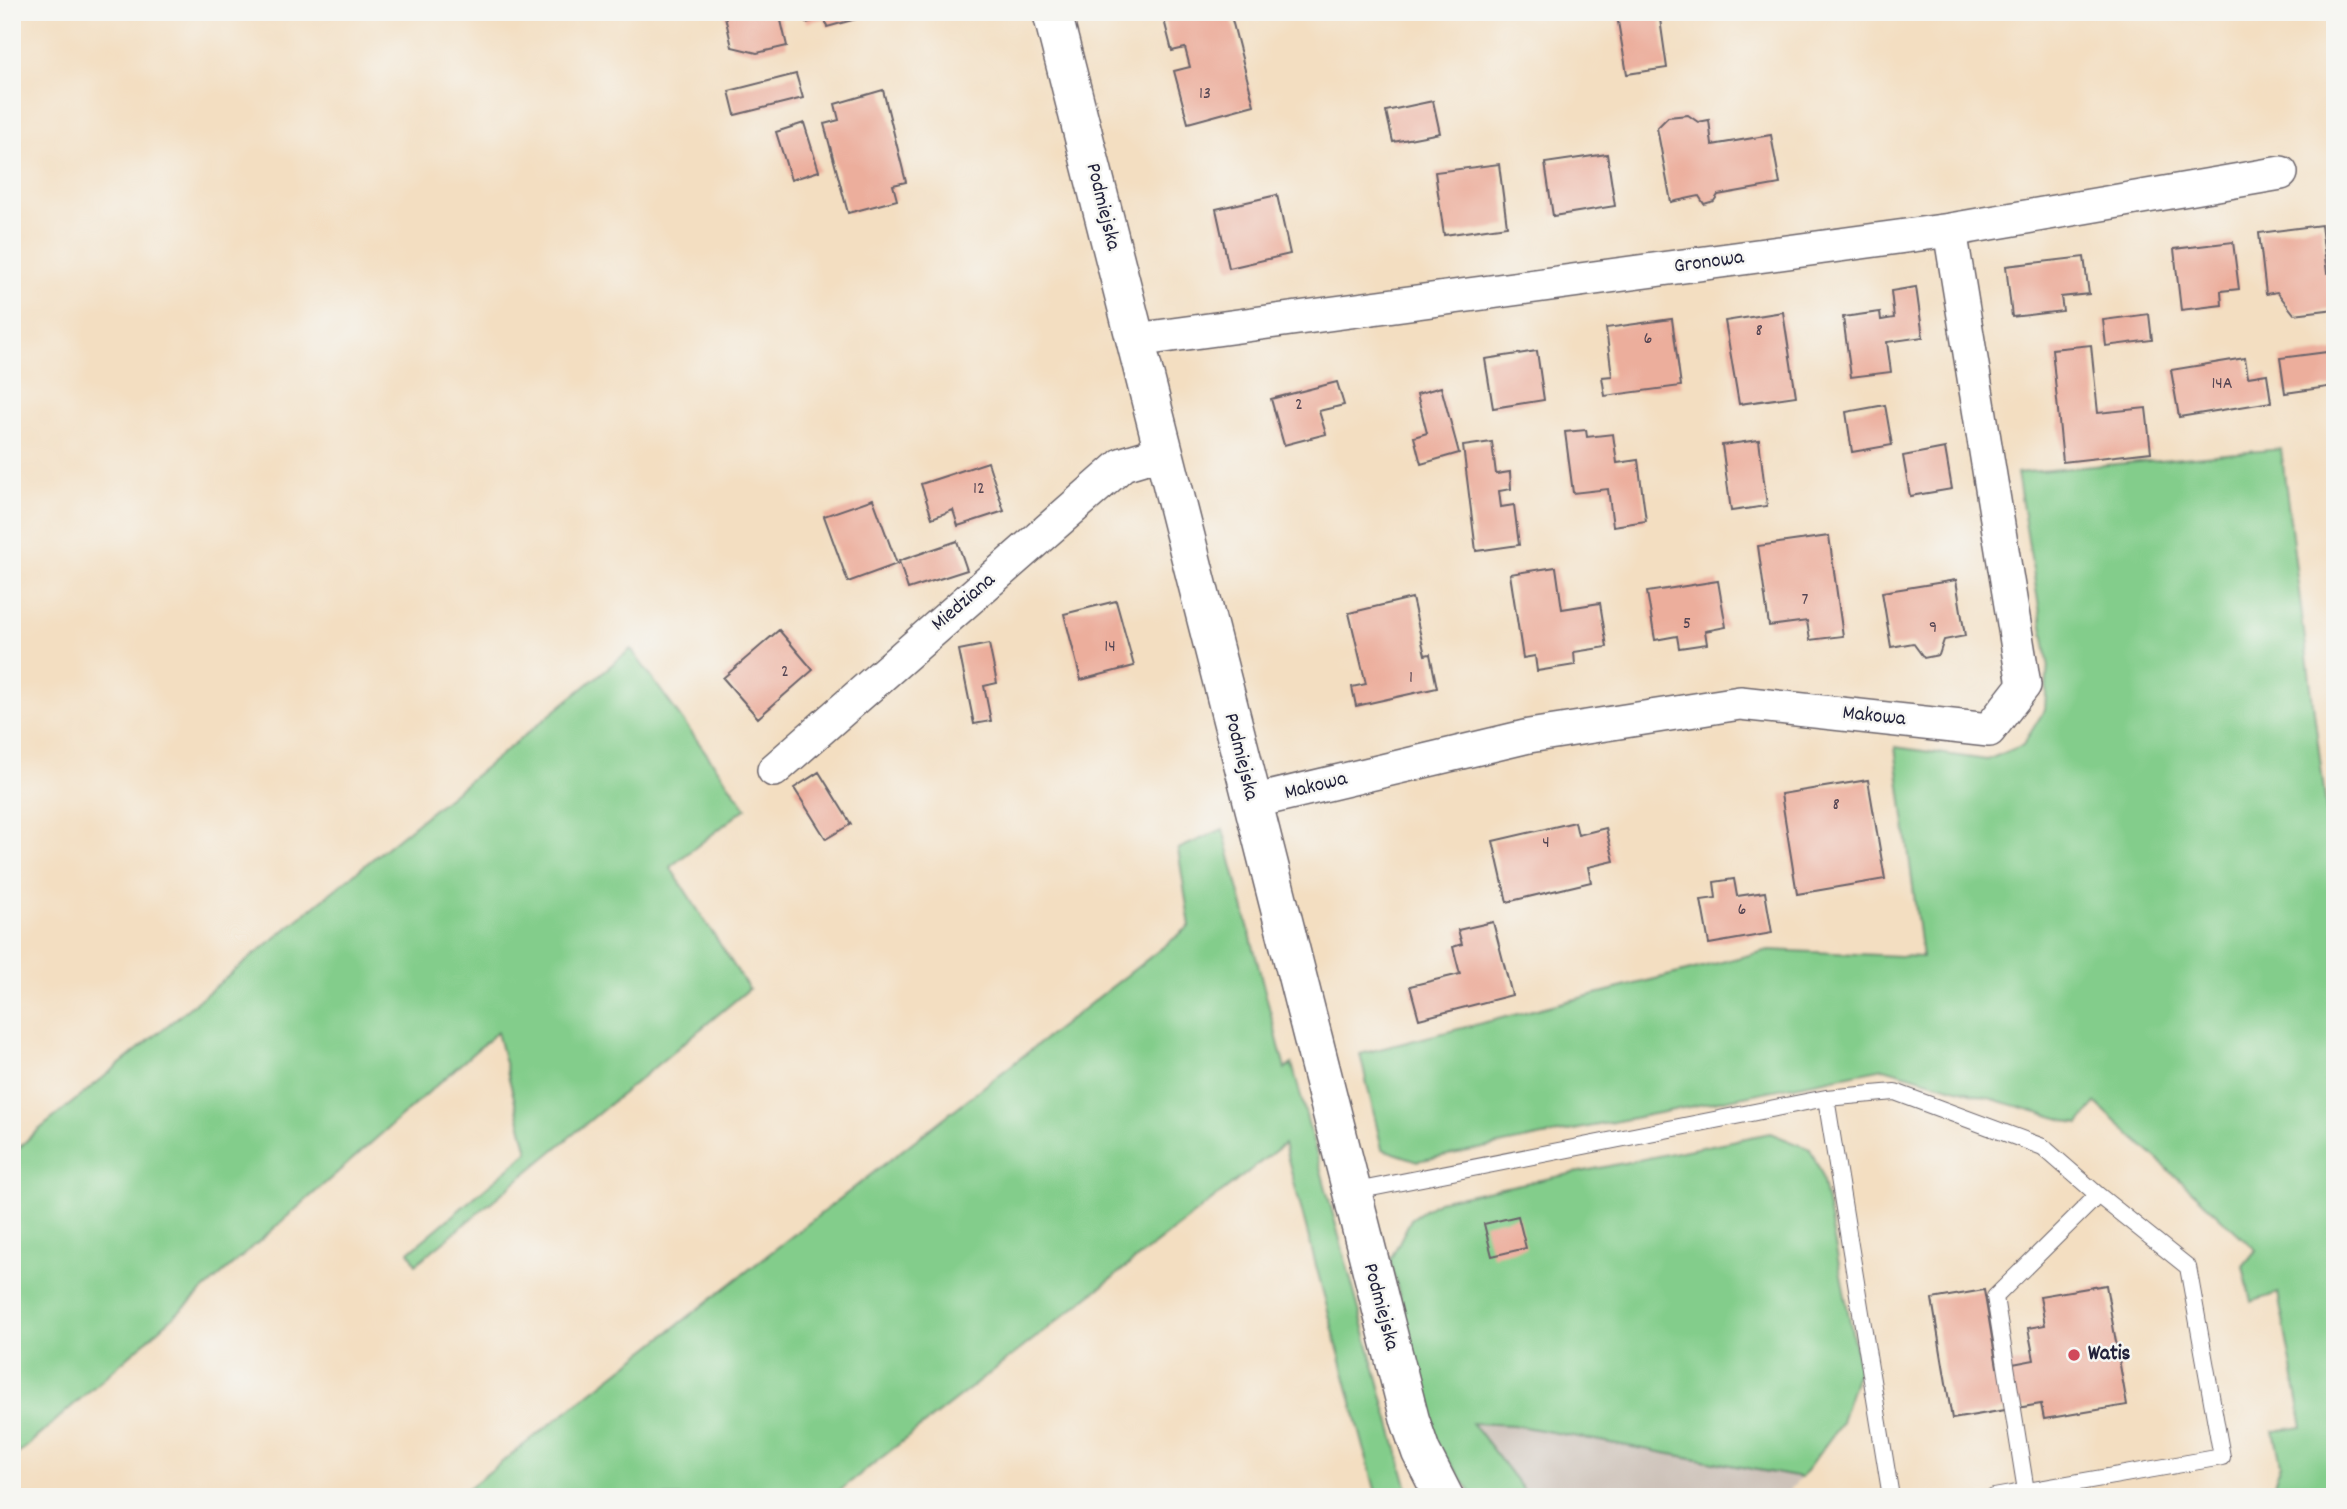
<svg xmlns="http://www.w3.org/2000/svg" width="2347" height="1509" viewBox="0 0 2347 1509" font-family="Dekko,sans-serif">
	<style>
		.industrial { fill: #cdc2b9 }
		.green { fill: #83cd8b; stroke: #527863; stroke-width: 2 }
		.building { fill: #ecae9c }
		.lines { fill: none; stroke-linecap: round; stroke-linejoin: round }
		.lane-casing { stroke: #6b646a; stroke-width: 18 }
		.street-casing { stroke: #6b646a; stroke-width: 36 }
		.secondary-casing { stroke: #6b646a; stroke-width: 41 }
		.lane { stroke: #fff; stroke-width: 16 }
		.street { stroke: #fff; stroke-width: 33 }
		.secondary { stroke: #fff; stroke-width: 38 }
		.poi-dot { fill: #d1495b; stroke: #f6f6f2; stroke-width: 2.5 }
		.labels { text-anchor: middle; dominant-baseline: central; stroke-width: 5; stroke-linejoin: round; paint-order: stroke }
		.number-label { font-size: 18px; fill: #544553 }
		.street-label { font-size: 21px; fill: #22223b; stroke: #f6f6f2 }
		.poi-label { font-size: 21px; font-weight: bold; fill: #22223b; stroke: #f6f6f2; text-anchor: start }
	</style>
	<rect width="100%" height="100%" fill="#f6f6f2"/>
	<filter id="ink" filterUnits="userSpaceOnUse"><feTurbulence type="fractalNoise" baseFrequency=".0143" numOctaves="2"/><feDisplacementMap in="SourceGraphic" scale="14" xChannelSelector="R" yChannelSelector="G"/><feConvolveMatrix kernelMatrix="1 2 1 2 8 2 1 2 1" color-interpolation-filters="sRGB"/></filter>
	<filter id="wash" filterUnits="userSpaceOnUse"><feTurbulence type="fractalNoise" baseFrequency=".00686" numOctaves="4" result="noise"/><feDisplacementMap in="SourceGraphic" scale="28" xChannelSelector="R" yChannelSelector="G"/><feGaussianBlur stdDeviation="1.57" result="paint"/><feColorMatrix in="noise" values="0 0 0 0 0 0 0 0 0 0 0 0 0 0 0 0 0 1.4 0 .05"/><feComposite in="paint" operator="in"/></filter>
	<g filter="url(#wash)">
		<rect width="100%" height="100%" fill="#f3dec1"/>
		<path class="industrial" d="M1471,1423L1513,1425L1801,1478L1783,1497H1529Z"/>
		<path class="green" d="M2281,449L2335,878V1497H2269L2281,1464L2274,1431L2303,1427L2278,1293L2251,1302L2243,1266L2256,1250L2096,1103L2079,1124L1884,1068L1418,1161L1382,1149L1360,1054L1769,950L1922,957L1895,747L1987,760L2023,745L2045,709L2048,662L2017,473Z
			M631,649L746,808L670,867L749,989L416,1264L409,1252L528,1152L497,1032L12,1459V1155L30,1137Z
			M1223,829L1285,1069L1292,1064L1410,1497H1377L1284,1144L831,1497H457L1190,926L1178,849Z
			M1770,1133L1810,1149L1821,1172L1859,1368L1840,1425L1801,1478L1513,1425L1472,1423L1529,1497H1474L1438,1446L1390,1260L1411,1219L1438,1201Z"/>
		<g id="blocks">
			<path class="building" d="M724,12H779L787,46L757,53L732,47Z
				M804,12H878V13L827,27L825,18L806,23Z
				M1162,12H1230L1254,105L1188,123L1174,71L1190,67L1185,48L1172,51Z
				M1639,12H1659L1667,68L1627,74L1617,16Z
				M796,74L803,98L735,115L729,91Z
				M883,90L906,182L893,185L897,200L848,213L824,124L839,120L835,104Z
				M1433,101L1440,133L1393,142L1386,111Z
				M1688,115L1698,122L1709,120L1712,145L1771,135L1780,184L1718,195L1714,201L1704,204L1699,196L1671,202L1657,128L1668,117Z
				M804,123L819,171L791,180L776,132Z
				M1607,154L1615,206L1553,216L1545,163Z
				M1499,164L1507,226L1444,235L1435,172Z
				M1277,195L1290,254L1229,268L1216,209Z
				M2321,225L2327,273L2335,272V309L2294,314L2277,292L2266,294L2259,233Z
				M2233,242L2239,289L2221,291L2222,305L2181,310L2174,249Z
				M2084,257L2089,294L2061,297L2063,311L2012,317L2006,266Z
				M1916,287L1923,337L1887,342L1891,372L1851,377L1843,317L1880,312L1881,320L1894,318L1891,291Z
				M1783,312L1796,396L1739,404L1725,321Z
				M2149,314L2152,340L2106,346L2103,320Z
				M1672,319L1681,386L1605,396L1602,377L1612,376L1606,328Z
				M2091,345L2098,413L2146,408L2151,452L2063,462L2052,349Z
				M1537,351L1544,400L1493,408L1485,359Z
				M2335,351V386L2285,393L2280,358Z
				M2245,358L2248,377L2267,374L2271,402L2179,417L2171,370Z
				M1337,382L1344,405L1319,411L1326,434L1284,445L1271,399Z
				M1441,387L1459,453L1421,464L1414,437L1427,433L1417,394Z
				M1885,405L1892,445L1852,452L1846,412Z
				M1586,430L1587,437L1613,434L1617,463L1638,460L1646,521L1613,526L1608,489L1573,493L1565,432Z
				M1759,440L1767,506L1731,511L1722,445Z
				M1492,442L1496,474L1510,472L1511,489L1499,491L1501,507L1514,505L1519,545L1476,551L1463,446Z
				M1945,448L1952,489L1910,496L1903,456Z
				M988,462L1004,511L958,526L953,510L932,518L921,484Z
				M873,499L897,564L848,582L824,516Z
				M1829,536L1843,636L1810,640L1807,621L1769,626L1758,546Z
				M957,541L967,570L908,589L899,561Z
				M1556,567L1562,609L1600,603L1607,647L1574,652L1575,665L1537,671L1535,656L1523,658L1510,574Z
				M1956,580L1965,636L1944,640L1939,655L1924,658L1913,643L1891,647L1882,592Z
				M1718,581L1726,627L1705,631L1707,644L1679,648L1677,636L1655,640L1647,592Z
				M1412,598L1425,655L1430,654L1437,688L1356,706L1352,687L1366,684L1349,613Z
				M1116,601L1134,666L1081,680L1064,614Z
				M779,630L813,670L758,718L723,678Z
				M989,644L997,683L984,686L991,721L974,724L959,650Z
				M819,772L851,824L826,839L794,788Z
				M1868,780L1885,879L1797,894L1781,794Z
				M1575,822L1578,835L1606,828L1614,861L1588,867L1591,882L1507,902L1493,841Z
				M1734,879L1737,896L1765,892L1772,933L1709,944L1701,900L1716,898L1714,882Z
				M1493,922L1512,995L1419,1019L1410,986L1460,974L1453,947L1462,944L1458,930Z
				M1518,1216L1526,1248L1492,1256L1484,1224Z
				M2106,1285L2127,1405L2044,1419L2041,1404L1952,1419L1932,1299L1984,1290L1997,1367L2034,1360L2028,1328L2045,1325L2040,1296Z"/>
		</g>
	</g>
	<g filter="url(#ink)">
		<use href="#blocks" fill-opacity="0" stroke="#6b646a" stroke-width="2"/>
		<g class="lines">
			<g class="lane-casing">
				<path id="lane" d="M1826,1098L1895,1092L2043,1147L2098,1195L2188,1267L2222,1457L1994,1497
					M1351,1192L1826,1098L1891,1497
					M2026,1491L1995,1297L2098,1195"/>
			</g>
			<g class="street-casing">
				<path id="street" d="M1135,340L1950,230L2281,173
					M774,770L1123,464L1163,452
					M1252,802L1529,736L1740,703L1989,730L2024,685L1950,230"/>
			</g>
			<g class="secondary-casing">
				<path id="secondary" d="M1052,12L1410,1420L1421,1452L1444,1497"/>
			</g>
			<use href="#lane" class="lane"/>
			<use href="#street" class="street"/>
			<use href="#secondary" class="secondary"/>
		</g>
	</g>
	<circle class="poi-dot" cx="2074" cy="1355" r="7"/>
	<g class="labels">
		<g class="number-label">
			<text x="1205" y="94">13</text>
			<text x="1759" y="331">8</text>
			<text x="1648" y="339">6</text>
			<text x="2222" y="384">14A</text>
			<text x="1299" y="405">2</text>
			<text x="979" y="489">12</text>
			<text x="1805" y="600">7</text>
			<text x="1687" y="624">5</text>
			<text x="1933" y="628">9</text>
			<text x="1110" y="647">14</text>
			<text x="785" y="672">2</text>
			<text x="1411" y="678">1</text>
			<text x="1836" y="805">8</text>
			<text x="1546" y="843">4</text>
			<text x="1742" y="910">6</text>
		</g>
		<g class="street-label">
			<text transform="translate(1102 207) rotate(76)">Podmiejska</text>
			<text transform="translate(1709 263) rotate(-8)">Gronowa</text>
			<text transform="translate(964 603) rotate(-41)">Miedziana</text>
			<text transform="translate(1874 717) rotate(6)">Makowa</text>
			<text transform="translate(1240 757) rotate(76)">Podmiejska</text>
			<text transform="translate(1316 787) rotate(-14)">Makowa</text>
			<text transform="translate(1380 1307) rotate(75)">Podmiejska</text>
		</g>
		<g class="poi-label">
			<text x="2088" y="1355">Watis</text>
		</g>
	</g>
	<rect width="2347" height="1509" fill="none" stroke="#f6f6f2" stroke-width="42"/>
</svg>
